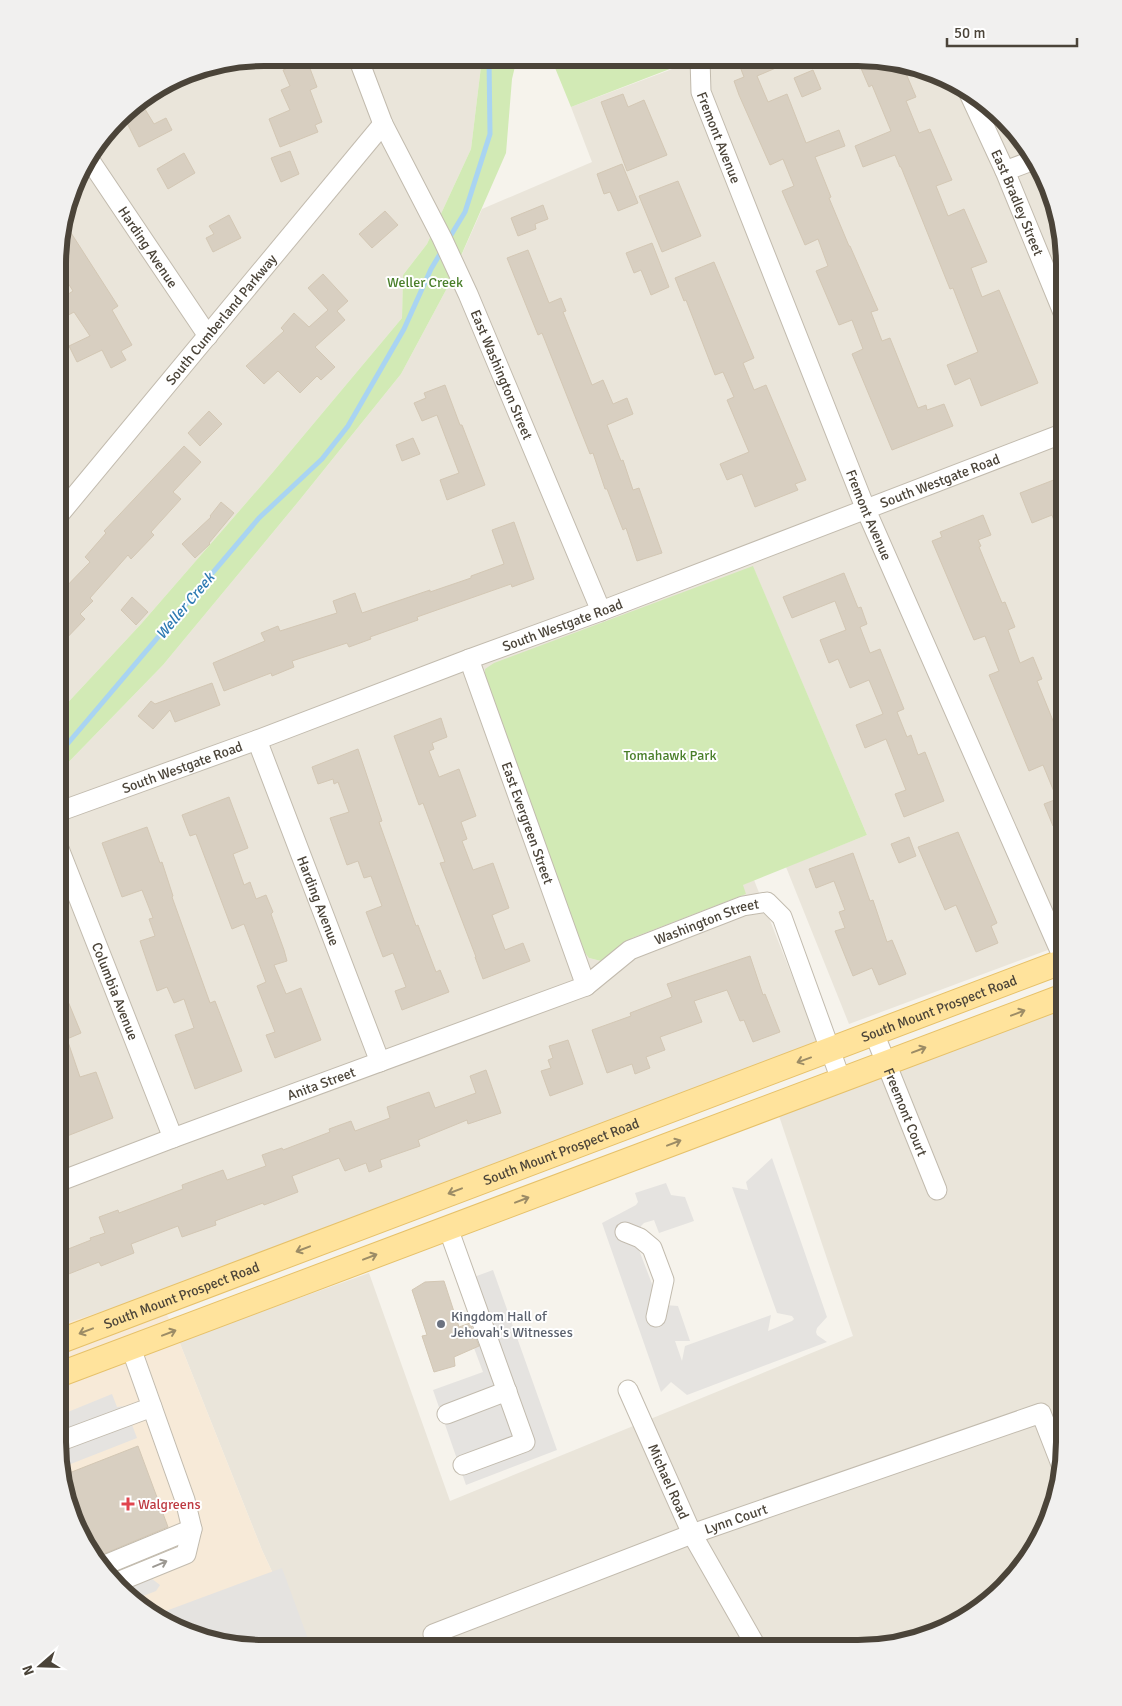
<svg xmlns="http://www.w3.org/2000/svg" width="1122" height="1706" viewBox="0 0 1122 1706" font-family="Signika,sans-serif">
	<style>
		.residential { fill: #eae5da }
		.commercial { fill: #f7ead8 }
		.green { fill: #d2eab5 }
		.parking { fill: #e5e3e0 }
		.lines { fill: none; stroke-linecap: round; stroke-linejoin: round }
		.stream { stroke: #a9d4f2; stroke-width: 5 }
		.building { fill: #d8cfc1; stroke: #d3c7b4 }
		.minor-casing { stroke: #c2bbae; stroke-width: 21 }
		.major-casing { stroke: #e6c16a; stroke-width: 26 }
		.minor { stroke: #fff; stroke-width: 19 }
		.major { stroke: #ffe39c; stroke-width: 24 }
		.oneway { stroke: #9c8c66 }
		.oneway2 { stroke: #9c9892 }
		.worship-dot { fill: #6b7280; stroke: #fff; stroke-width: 2 }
		.health-dot { fill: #e0444e; stroke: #fff; stroke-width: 2 }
		.labels { text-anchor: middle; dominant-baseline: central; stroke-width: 4; stroke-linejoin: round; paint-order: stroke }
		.street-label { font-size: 14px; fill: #4b4439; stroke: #fff }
		.park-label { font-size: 14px; fill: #4a7f2a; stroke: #fff }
		.worship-label { font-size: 14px; fill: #5b616d; stroke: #fff; text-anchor: start }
		.health-label { font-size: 14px; fill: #be3a42; stroke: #fff; text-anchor: start }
		.water-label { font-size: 15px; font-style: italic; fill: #2e7ab2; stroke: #fff }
		.rim { fill: none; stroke: #4b4439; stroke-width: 6 }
	</style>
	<rect width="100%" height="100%" fill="#f6f3ec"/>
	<path class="residential" d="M264,58H482L471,149L427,244L403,275L402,318L273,472L141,624L59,712V237L79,172L128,109L185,73Z
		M679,59H885L937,73L983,100L1022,138L1049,185L1064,264V944L849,1024L786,867L867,835L753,567L589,958L601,961L632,938L745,894L742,885L754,880L819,1044L137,1301L58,1326V773L163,665L298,502L401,374L446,290L482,209L592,162L571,107L675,68Z
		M1064,1007V1456L1053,1509L1030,1557L994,1597L937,1633L858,1648L307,1647L262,1550L179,1341L369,1273L450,1501L853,1336L778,1113Z"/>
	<path class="commercial" d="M157,1293L179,1341L262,1550L307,1647H237L185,1633L139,1606L100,1568L73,1521L58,1442V1326Z"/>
	<path class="green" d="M482,58H517L512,79L506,153L446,290L401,374L298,502L163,665L58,773L59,712L141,624L273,472L402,318L403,275L427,244L471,149Z
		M551,58L679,59L675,67L571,107Z
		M753,566L867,835L743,885L746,894L632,938L611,957L601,961L589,958L582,949L485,684V669L494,663Z"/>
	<path class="parking" d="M772,1158L827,1317L817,1328L816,1332L817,1335L827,1342L687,1395L671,1382L661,1392L602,1223L636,1205L638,1202L635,1193L666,1183L671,1195L685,1197L694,1221L659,1233L654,1220L644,1223L641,1226L639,1250L654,1289L665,1305L678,1306L690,1341H675L682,1361L685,1346L771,1315L768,1331L792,1321L794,1319L792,1316L777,1313L732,1187L748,1190L746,1182Z
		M493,1270L557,1450L466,1485L433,1390L483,1372L474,1348L496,1338L474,1277Z
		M112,1394L117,1407L125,1406L137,1438L63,1467L58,1442V1416Z
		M282,1568L311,1647H237L185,1633L155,1615Z
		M143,1572L160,1585L156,1591L133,1600L115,1583Z"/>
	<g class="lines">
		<path class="stream" d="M448,240L465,212L490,134L489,58
			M58,755L259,518L322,459L348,426L404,329L431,269L443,249"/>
	</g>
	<path class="building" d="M281,58H306L317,87L310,90L322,122L315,125L318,132L280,147L269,119L290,110L281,90L290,86L283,70L286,69Z
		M737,59H797L757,76L768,102L787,94L806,143L839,130L845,146L815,157L831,197L829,198L849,246H850L878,310L871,312L882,341L890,338L918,408L926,405L927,410L944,404L953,426L892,450L852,354L863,349L852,320L839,325L816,271L828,266L818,239L805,245L782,191L794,186L783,159L770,165L739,95L734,81L744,77Z
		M857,59H885L902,64L916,97L906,101L919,133L930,129L952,180L936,186L948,216L964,209L987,262L971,268L982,297L999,290L1038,383L981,406L970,378L955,385L947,365L978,352L953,288L950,289L901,167H900L895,155L863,167L855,146L891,131L872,85L869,87Z
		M813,70L821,89L802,97L794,78Z
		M623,94L628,107L644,100L667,155L627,171L601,102Z
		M140,101L154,124L166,118L172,130L139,147L123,115L128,109Z
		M290,151L299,174L281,182L271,158Z
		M184,153L195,173L168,189L157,169Z
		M622,164L638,203L618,211L610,192L604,194L597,174Z
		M678,181L701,236L662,252L639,196Z
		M543,205L548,219L535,224L536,229L518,236L511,218Z
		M385,211L398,225L372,248L359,234Z
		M229,215L241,238L213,252L206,238L214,234L209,226Z
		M64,222L118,306L112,310L132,345L121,351L126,360L111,368L102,350L77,362L69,346L90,336L74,312L59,320V300L73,291L59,269V237Z
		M652,243L669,287L651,295L641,270L634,273L626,253Z
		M528,250L549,303L561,298L566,311L563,312L592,385L603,380L613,404L627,398L633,414L607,425L621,461L623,460L633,490L639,488L662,553L637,561L626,528L623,530L607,489H605L593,453L590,454L542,333L538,335L507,258Z
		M714,262L754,358L743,363L754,390L766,385L806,480L795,484L798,490L755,507L742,474L727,480L720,464L749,452L727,400L734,397L723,372L715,375L686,300L684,301L675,278Z
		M323,274L348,301L337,311L345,320L315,347L335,367L321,380L317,376L300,393L278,371L264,384L246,366L284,331L281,328L294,313L309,327L328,310L308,288Z
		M445,385L460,425H462L485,485L447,500L440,480L459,473L437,415L422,421L414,403L426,398L424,393Z
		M209,411L222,424L200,446L188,433Z
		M413,438L420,454L402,461L396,445Z
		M184,446L201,462L173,492L181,499L151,532L154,535L131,559L128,555L90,598L93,601L80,614L85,619L59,646V594L90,562L85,557L106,533L104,531Z
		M1064,476V545H1063L1052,515L1032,523L1020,493Z
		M221,502L234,513L209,543L210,544L195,558L182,544L211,517L210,516Z
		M983,515L991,535L978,540L981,546L979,547L1002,603L1005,602L1015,627L1008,630L1020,663L1033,657L1042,679L1037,681L1064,748V821L1053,826L1044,804L1057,799L1043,765L1029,771L989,675L999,671L985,636L974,640L932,541L942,537L940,532Z
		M514,522L534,579L512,587L511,584L417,617L418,620L370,637L371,639L349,647L347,643L292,661L294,667L272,676L271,673L224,691L213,663L265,641L261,633L278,626L280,631L337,613L333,601L355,593L362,613L430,590V592L471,578V576L504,564L492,530Z
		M844,573L858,608L861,607L867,624L860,627L870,653L880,649L904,709L897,712L907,737L911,735L918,755L925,752L944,801L904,817L895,794L906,790L886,739L865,748L856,725L883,714L869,680L850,688L838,659L829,663L820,640L846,630L835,601L792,618L783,597Z
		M132,597L148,612L136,625L121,610Z
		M212,683L220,705L175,722L170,710L153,729L138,716L151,701L155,704Z
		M441,718L447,737L432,743L434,749L429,751L439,777L459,769L476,816L461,822L467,839L462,841L473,870L493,863L509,908L492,915L505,950L523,943L530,961L483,979L475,957H476L440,863L445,862L423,803L419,805L394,736Z
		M358,749L382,821L379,822L416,926L418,925L436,972L440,970L449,992L402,1010L395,991L406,987L393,953L383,957L366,912L382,906L371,876L364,878L358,861L347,865L330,818L349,812L338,782L334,784L333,779L318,784L312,767Z
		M229,797L248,848L233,854L244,885L250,882L256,899L266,895L273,912L271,914L284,950L287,961L274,965L286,994L301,988L321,1040L275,1058L266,1035L275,1032L257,986L266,982L244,924L232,929L196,834L190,836L182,815Z
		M147,827L160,863L162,862L173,896L172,897L210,1003L215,1001L242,1071L195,1089L175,1035L194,1028L184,999L174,1003L167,987L157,991L140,941L155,936L149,919L153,918L142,890L122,897L102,843Z
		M958,832L997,923L991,926L998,943L976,952L956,905L945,910L918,847Z
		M909,837L916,856L899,863L891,844Z
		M853,853L870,901L873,900L887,942L892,940L906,974L879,985L872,968L853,976L835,931L845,928L839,912L845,910L834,881L816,888L809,869Z
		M750,956L763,995L765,994L780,1032L753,1042L744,1020L740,1021L727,990L694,1001L702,1022L660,1037L665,1050L646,1057L650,1068L635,1074L632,1064L607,1073L592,1030L631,1016L630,1013L672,997L667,984Z
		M58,977L81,1033L67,1039L80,1077L96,1072L113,1118L62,1138L58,1128V1114L63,1112L58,1098Z
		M568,1040L583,1084L550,1096L541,1071L551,1068L548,1060L553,1058L549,1046Z
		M486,1070L501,1113L468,1124L467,1120L418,1140L420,1146L380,1160L382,1167L369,1172L366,1163L345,1171L339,1158L292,1176L298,1192L264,1205L263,1203L215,1221L216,1225L182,1237L178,1226L131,1244L134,1253L101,1266L99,1262L61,1277L58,1269V1253L91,1240L90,1238L105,1233L99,1217L118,1210L119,1213L183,1189L182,1185L223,1170L227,1180L266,1166L262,1155L282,1148L283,1150L330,1132L329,1129L351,1121L355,1131L390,1118L387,1107L429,1092L435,1108L476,1093L470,1076Z
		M444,1281L459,1327L470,1323L479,1346L454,1357L455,1366L434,1372L422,1336L427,1335L412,1290L425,1282Z
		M138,1446L168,1527L94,1558L73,1521L64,1475Z"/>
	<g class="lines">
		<g class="minor-casing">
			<g id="minor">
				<path id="s1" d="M358,58L383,124L442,238L468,294L601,611"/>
				<path id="s2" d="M700,59L701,92L866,510L1064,960"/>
				<path id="s3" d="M968,91L1005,171L1064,315"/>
				<path id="s4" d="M89,159L208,336"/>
				<path d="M1005,171L1034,160"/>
				<path id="s5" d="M59,515L383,124"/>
				<path id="s6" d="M469,659L586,986"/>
				<path id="s7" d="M257,740L380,1062"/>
				<path id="s8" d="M58,812L257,740L469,659L601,611L1064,433"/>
				<path id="s9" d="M58,846L173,1138"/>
				<path id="s10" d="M874,1033L937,1190"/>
				<path id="s11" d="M58,1182L173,1138L586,986L630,950L743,906L767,902L782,917L841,1080"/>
				<path d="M448,1228L525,1442L463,1465"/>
				<path d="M625,1232L640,1238L652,1248L664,1280L656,1317"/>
				<path id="s12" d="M628,1390L692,1534L757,1648"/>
				<path d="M447,1414L507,1391"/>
				<path d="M58,1442L152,1407L131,1348"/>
				<path d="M100,1567L192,1529"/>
				<path d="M115,1583L186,1554L192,1529L185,1500L152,1407"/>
				<path id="s13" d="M433,1634L692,1534L1041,1413L1062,1467"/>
			</g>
		</g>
		<g class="major-casing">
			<g id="major">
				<path id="s14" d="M58,1342L1064,961"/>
				<path d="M58,1375L1064,996"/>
			</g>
		</g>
		<use href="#minor" class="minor"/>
		<use href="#major" class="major"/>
	</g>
	<defs><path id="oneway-shaft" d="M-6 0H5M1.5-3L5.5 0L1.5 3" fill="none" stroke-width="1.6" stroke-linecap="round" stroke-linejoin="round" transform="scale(1.25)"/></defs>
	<g class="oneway">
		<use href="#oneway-shaft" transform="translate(1018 1013) rotate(-21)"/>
		<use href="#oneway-shaft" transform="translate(919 1050) rotate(-21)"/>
		<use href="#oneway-shaft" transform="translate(804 1060) rotate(160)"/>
		<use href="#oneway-shaft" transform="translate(674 1143) rotate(-21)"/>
		<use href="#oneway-shaft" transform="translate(455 1191) rotate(159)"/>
		<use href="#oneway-shaft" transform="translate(522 1200) rotate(-21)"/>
		<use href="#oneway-shaft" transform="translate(303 1249) rotate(159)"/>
		<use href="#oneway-shaft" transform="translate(370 1257) rotate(-21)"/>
		<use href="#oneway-shaft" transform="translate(86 1331) rotate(159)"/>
		<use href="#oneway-shaft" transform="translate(169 1333) rotate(-21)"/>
	</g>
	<use class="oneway2" href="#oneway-shaft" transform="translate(160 1564) rotate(-23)"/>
	<circle class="worship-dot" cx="441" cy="1324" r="5"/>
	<path class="health-dot" d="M125.5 1496.5h5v5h5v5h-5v5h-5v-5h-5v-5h5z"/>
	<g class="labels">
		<g class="street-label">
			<text stroke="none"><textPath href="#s2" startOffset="82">Fremont Avenue</textPath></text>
			<text stroke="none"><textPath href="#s3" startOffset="122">East Bradley Street</textPath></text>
			<text stroke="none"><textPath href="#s4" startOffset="106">Harding Avenue</textPath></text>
			<text stroke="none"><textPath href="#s5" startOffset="254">South Cumberland Parkway</textPath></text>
			<text stroke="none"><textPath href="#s1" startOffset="348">East Washington Street</textPath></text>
			<text stroke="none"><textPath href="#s8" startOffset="942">South Westgate Road</textPath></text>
			<text stroke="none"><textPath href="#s2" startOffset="488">Fremont Avenue</textPath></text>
			<text stroke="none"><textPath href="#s8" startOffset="538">South Westgate Road</textPath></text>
			<text stroke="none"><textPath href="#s8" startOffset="132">South Westgate Road</textPath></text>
			<text stroke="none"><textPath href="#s6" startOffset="174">East Evergreen Street</textPath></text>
			<text stroke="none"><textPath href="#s7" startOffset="172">Harding Avenue</textPath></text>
			<text stroke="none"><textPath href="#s11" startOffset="702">Washington Street</textPath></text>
			<text stroke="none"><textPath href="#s9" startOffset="156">Columbia Avenue</textPath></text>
			<text stroke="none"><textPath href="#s14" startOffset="942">South Mount Prospect Road</textPath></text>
			<text stroke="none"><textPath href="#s11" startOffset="281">Anita Street</textPath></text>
			<text stroke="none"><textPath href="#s10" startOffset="85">Freemont Court</textPath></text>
			<text stroke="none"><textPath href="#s14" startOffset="538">South Mount Prospect Road</textPath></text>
			<text stroke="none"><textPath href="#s14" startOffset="132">South Mount Prospect Road</textPath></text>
			<text stroke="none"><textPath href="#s12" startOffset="100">Michael Road</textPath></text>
			<text stroke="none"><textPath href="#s13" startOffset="324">Lynn Court</textPath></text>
		</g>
		<g class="park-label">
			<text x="425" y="282">Weller Creek</text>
			<text x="670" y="755">Tomahawk Park</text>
		</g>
		<g class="worship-label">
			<text x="451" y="1316">Kingdom Hall of<tspan x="451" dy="16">Jehovah's Witnesses</tspan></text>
		</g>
		<g class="health-label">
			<text x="138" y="1504">Walgreens</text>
		</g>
		<g class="water-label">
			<text transform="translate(185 606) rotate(-50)">Weller Creek</text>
		</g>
	</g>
	<path d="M0 0H1122V1706H0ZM264 66H858A198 198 0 0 1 1056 264V1442A198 198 0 0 1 858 1640H264A198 198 0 0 1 66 1442V264A198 198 0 0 1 264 66Z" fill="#f1f0ef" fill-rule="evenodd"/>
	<path class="rim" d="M264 66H858A198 198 0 0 1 1056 264V1442A198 198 0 0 1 858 1640H264A198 198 0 0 1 66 1442V264A198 198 0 0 1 264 66Z"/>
	<g transform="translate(40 1666) rotate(250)" stroke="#ffffff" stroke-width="4" paint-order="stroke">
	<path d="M0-4L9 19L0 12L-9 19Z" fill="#4b4439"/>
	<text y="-8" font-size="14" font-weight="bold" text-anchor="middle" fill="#4b4439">N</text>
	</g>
	<path d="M947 38v8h130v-8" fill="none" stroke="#4b4439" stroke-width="2.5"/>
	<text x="954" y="38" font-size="15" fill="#4b4439" stroke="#ffffff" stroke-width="4" paint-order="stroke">50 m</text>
</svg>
